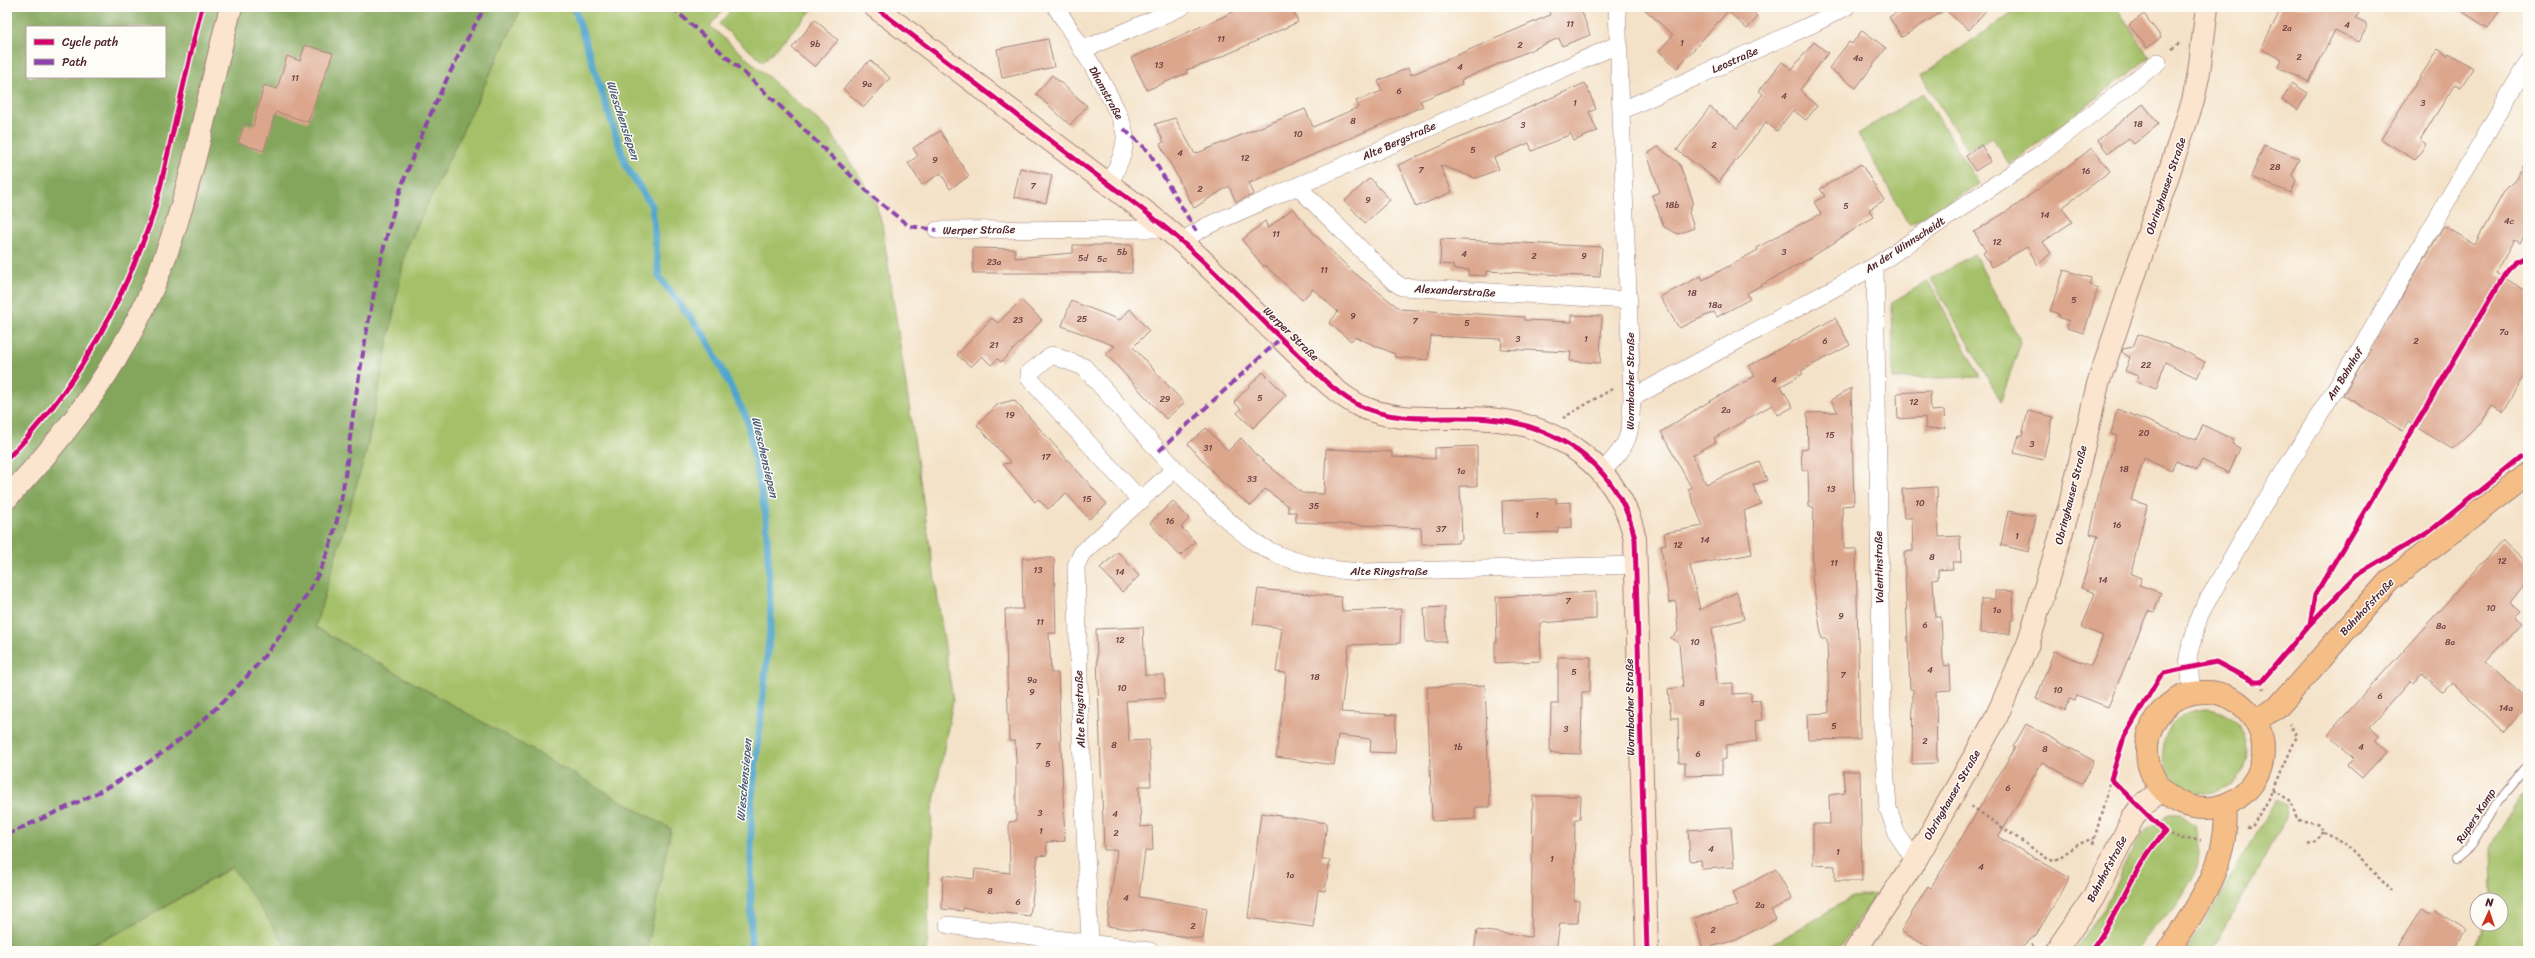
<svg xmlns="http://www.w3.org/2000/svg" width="2535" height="958" viewBox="0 0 2535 958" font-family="Sriracha,sans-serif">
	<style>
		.green { fill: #a4c067; stroke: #777049 }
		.forest { fill: #83a65c; stroke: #666244; fill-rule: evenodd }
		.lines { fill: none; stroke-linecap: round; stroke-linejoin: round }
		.stream { stroke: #4fa5cc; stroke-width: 7 }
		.building { fill: #dca68c }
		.lane-casing { stroke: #9f807a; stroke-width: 10 }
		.street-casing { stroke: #9f807a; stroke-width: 18 }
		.secondary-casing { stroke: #9f807a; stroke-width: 24 }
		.primary-casing { stroke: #9f807a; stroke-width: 24 }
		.path { stroke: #9f807a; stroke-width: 2.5; stroke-dasharray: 3 3; stroke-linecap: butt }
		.lane { stroke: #fff; stroke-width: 8 }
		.street { stroke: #fff; stroke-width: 17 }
		.secondary { stroke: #fbe5cf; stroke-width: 22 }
		.primary { stroke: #f5be86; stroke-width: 22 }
		.quiet { stroke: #8e44ad; stroke-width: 4; stroke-dasharray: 8 4; stroke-linecap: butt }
		.cycleway-casing { stroke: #fdfcf7; stroke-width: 8 }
		.cycleway { stroke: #d6006c; stroke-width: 5 }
		.labels { text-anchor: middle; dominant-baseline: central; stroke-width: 3; stroke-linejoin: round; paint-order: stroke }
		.number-label { font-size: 9px; fill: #6e4143 }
		.street-label { font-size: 11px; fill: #4a1f2b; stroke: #fdfcf7 }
		.water-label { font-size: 12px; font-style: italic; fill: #4c5b73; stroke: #fdfcf7 }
	</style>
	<rect width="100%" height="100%" fill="#fdfcf7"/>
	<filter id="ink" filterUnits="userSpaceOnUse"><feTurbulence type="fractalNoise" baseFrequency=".025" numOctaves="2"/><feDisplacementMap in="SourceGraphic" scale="8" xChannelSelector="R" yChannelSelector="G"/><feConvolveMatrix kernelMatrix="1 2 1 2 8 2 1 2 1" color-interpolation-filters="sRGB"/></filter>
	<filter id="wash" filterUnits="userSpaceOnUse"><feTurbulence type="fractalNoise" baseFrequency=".012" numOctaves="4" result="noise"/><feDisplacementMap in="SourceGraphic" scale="16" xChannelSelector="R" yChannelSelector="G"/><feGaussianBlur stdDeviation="0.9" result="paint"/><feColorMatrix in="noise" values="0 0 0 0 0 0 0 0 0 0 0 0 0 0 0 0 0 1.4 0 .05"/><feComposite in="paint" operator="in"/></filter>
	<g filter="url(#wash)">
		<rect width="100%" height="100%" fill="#f4e2c8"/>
		<path class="green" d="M522,7H725L710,26L829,130L874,198L882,224L953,701L932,812L927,951H647L670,829L315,627L366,452L406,249Z
			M734,7H815L763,62L719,24Z
			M2020,7H2116L2150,57L2009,165L1993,138L1967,149L1921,76Z
			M1923,93L1979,184L1909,225L1858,134Z
			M1974,254L2021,342L2001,401L1931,279Z
			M1928,281L1980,377L1893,379L1892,302Z
			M2163 751a42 42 0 1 1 84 0a42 42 0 1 1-84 0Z
			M2528,786V951H2472L2485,924H2501V900H2493L2492,843Z
			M2276,800L2286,805L2287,818L2212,951H2187Z
			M2169,814H2180L2195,825L2199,854L2194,877L2174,908L2152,929L2136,951H2073L2103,910L2135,845L2148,828Z
			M233,867L290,951H74L125,930Z
			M1876,894L1837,951H1757L1785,937L1852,897Z"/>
		<path class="forest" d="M7,7H522L406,249L366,452L315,627L671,829L647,951H290L232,867L125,930L74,951H7ZM27,27H165V77H27Z"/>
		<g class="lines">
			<path class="stream" d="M574,7L626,166L652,206L659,277L705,336L747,419L766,516L771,621L751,807V951"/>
		</g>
		<g id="blocks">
			<path class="building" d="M1244,7H1292L1298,22L1208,63L1186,70L1187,73L1147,90L1131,58Z
				M1548,7H1580L1590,35L1562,46L1559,38L1461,80L1462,84L1420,101L1423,106L1249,183L1254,194L1236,202L1229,186L1194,208L1160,144L1164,142L1155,124L1175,118L1195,154L1305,109L1313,127L1359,107L1356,101L1382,91L1378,81L1408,68L1411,75L1550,15Z
				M1642,7H1748L1758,17L1747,29L1728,11L1677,68L1659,51L1673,35Z
				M1906,7H1989L1969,30L1945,10L1902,37L1889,17Z
				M2282,7H2362L2356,18L2366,23V30L2359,42L2335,30L2309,82L2278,67L2282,59L2261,49Z
				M2455,7H2502L2488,28Z
				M2144,14L2161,37L2147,48L2129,25Z
				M815,20L838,40L815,67L792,48Z
				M1862,30L1886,48L1856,88L1829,68L1849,42L1852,44Z
				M1048,39L1054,67L1002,78L997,49Z
				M1814,42L1828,53L1800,90L1817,106L1806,120L1793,110L1777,131L1766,122L1719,182L1677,150L1710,107L1737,128L1763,94L1759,91L1782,62L1792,69Z
				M305,45L333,53L308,122L276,112L264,151L238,143L245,123L253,126L264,85L277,89L287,56L300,61Z
				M2438,49L2448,56L2449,53L2473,68L2461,87L2455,84L2420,140L2426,144L2415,160L2381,139Z
				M870,60L890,78L864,107L843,89Z
				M1052,75L1087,106L1070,125L1036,94Z
				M1585,83L1596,109L1589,112L1597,131L1574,141L1571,134L1532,151L1529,143L1494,158L1499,169L1480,177L1475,178L1440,165L1452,192L1416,207L1398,165Z
				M2292,83L2308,93L2298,110L2282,100Z
				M2143,104L2159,124L2134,144L2129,138L2108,153L2098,140Z
				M940,131L969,176L950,189L941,173L922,185L908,163L918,156L913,148Z
				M1981,145L1991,161L1975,171L1966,156Z
				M2264,145L2299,158L2292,175L2296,180L2291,193L2251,177Z
				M1658,147L1679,163L1693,201L1689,213L1694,228L1678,234L1664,227L1652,195L1660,192L1647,154Z
				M2092,148L2110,171L2062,208L2072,222L2043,242L2051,253L2038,265L2027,247L1992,267L1983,253L1986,251L1974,232L2017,205Z
				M2528,159V230L2520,243L2515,240L2496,273L2528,292V369L2502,412L2492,406L2483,420L2452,449L2408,422L2403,431L2343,395L2444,226L2475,244L2505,190L2515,180Z
				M1861,164L1884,200L1869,210L1873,217L1812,257L1747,293L1750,299L1717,317L1714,312L1679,328L1660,297L1701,276L1703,280L1758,250L1757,248L1785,232L1821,214L1814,202L1825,196L1820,189Z
				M1020,168L1052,175L1046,203L1014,197Z
				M1370,178L1390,200L1365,223L1345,201Z
				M1293,208L1314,234L1352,271L1400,309L1524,317V320L1572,322V315L1602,316L1600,363L1570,361L1571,352L1501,349L1502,339L1431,336L1428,360L1394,357L1395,354L1355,337L1351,341L1329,323L1338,312L1313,289L1302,300L1265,265L1264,267L1242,240L1265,221L1268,228Z
				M1441,239L1602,247L1600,277L1486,271V276L1468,275L1469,270L1453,269V265L1440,264Z
				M1073,245H1132V273H973V248L1015,249V258L1073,253Z
				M2064,270L2091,278L2089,285L2098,288L2084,333L2067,328L2069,321L2058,317L2059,314L2050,311Z
				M1021,300L1042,320L1001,362L998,359L991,365L982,356L971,367L957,355L992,318L998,323Z
				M1071,301L1120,320L1130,309L1149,331L1133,347L1184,403L1166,419L1106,354L1115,346L1062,326Z
				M1835,318L1850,345L1801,371L1803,374L1781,386L1793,407L1778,415L1772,405L1714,438L1716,442L1693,455L1706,484L1759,462L1767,480L1753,485L1761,504L1744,511L1752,554L1690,565L1700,610L1737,592L1744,619L1712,628L1717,684L1733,683V694L1751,693V701L1760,700L1762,720L1755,721L1758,741L1726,745V759L1722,760V775L1685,776V763H1679L1678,718H1671L1668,689L1683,687L1679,643L1670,638L1678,632L1676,601L1669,603L1661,545L1666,544L1664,533L1703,526L1688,489L1691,487L1661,432L1698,408L1755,376L1749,366Z
				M2138,334L2180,349L2205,362L2197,378L2165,362L2156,389L2137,382L2138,376L2125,371L2130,358L2122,352L2123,349L2133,347Z
				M1263,372L1286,395L1253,428L1237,413L1241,409L1234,402Z
				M1851,388L1854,505L1842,506L1844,549H1856L1860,739L1808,740L1807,714L1829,713L1827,639H1822L1812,577L1814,507H1809L1808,470H1802L1801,449L1808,448L1807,413L1838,412L1831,400Z
				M1930,391L1931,411L1944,410L1945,428L1926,429L1925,417L1898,419L1897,393Z
				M1014,400L1107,504L1089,519L1066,493L1048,509L1038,499L1035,502L1003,464L1011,463L977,425L998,404Z
				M2117,409L2196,440L2203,425L2234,440L2232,444L2240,448L2229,473L2202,460L2197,470L2176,461L2171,471L2144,458L2131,500L2147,505L2131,574L2142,578L2139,585L2161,593L2154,613L2148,611L2108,707L2077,695L2075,701L2069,699L2065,710L2036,699L2054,651L2091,666L2103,636L2082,627L2095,593L2081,588L2098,536L2090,534L2102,480L2117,436L2111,434Z
				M2028,411L2053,417L2043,460L2014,453L2019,435L2022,436Z
				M1206,428L1228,451L1241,438L1255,454L1302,493L1324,494L1326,449L1392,452V457L1435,459V448L1477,446V486H1460L1462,540H1458V543L1422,544L1421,528L1296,522V512H1288V506L1265,489L1251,506L1222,482L1188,444Z
				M1937,487L1939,537L1960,536L1961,562H1952L1953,569L1938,570V579L1933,580L1935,617H1941L1943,659L1945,666L1950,665L1951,690L1936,691L1937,763L1912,764L1913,689H1910L1904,552L1913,551L1912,518H1904L1902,489Z
				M1556,498V503L1571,502L1572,527L1558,528V532L1503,534L1502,501Z
				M1173,501L1189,519L1181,527L1195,542L1180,556L1150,523Z
				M2008,511L2036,516L2029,552L2001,545Z
				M2503,540L2528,564V582L2510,602L2520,611L2514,617L2521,623L2485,662L2528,700V705L2504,732L2452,683L2443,692L2422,673L2413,683L2410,681L2369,727L2378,736L2374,741L2386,752L2362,778L2347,765L2354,758L2328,734Z
				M1118,552L1139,576L1122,592L1100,568Z
				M1022,558H1054L1056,633H1049L1051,673H1058L1065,841L1046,842L1047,855L1038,856L1030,916L963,908V911L942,909L943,875L974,879L975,869L1010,873L1009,822L1016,821V761L1015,741H1009L1005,609H1023Z
				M1258,589L1341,597L1342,611L1401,609L1400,643L1349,645L1341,712L1396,715L1395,753L1370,752L1371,739L1338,735L1334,765L1276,757L1285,685L1286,673L1276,672L1282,628L1253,624Z
				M1995,591H2013L2014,620H2011L2010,634L1980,633L1981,599H1995Z
				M1596,592V619L1540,623L1541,661L1495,663V642H1497L1496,597Z
				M1445,607L1446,642H1426L1424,608Z
				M1143,627L1145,675H1164L1165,698L1126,701L1129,741L1149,740L1151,786H1139L1141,827L1152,826L1153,850L1145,851L1139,897L1207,908L1203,939L1107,926L1117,850H1104L1096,629Z
				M1558,657H1591L1590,692H1582L1581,754L1550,753L1551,704H1558Z
				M1485,685L1490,807H1475V819L1432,821L1427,687Z
				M2026,724L2094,761L2082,784L2042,762L1998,837L2070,878L2036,935L2018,951H1934L1901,931L1928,886L1931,888L1988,794L2015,748L2013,747Z
				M1843,771H1860L1862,881H1835V866L1813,865V824H1830L1829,795L1845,793Z
				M1533,796H1581L1580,819H1575L1574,900L1579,901L1578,923H1560L1556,951H1474L1477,930L1531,937Z
				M1261,813L1327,823L1322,860H1330L1325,891L1318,890L1313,927L1248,918Z
				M1731,827L1734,867L1702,869L1701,860L1690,861L1688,830Z
				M1776,869L1792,899L1771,910L1776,919L1736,940L1703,949L1694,918L1738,906L1732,893Z
				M2421,909L2430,914L2434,910L2465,930L2453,951H2395Z"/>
		</g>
	</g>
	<g filter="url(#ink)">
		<use href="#blocks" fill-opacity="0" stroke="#9f807a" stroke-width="1"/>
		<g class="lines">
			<g class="lane-casing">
				<path id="lane" d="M2456,859L2470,847L2497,802L2528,765"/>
			</g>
			<g class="street-casing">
				<path id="street" d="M1056,7C1071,32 1124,111 1125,136C1126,152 1115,170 1110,185
					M1082,50L1182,7
					M1623,110L1813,24L1846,7
					M1297,186L1393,281L1402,287L1629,300
					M937,230L1165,229
					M1181,241L1207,226L1619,44
					M1875,266L1882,724L1888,808L1897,834L1915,861
					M1632,398L1875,266L2042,153L2158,62
					M1602,472C1630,442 1630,439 1632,398L1617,7
					M1141,501L1029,378V373L1052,355L1084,367L1175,469
					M2192,693L2188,656L2200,614L2247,531L2370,333L2528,62
					M948,925L1150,951
					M1090,944L1080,715L1076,566L1082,553L1175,469C1199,492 1229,525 1256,543C1287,563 1327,570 1362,572L1637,565"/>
			</g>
			<g class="secondary-casing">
				<path id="secondary" d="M875,7C943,59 1011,110 1079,162C1113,188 1150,213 1182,242C1222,277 1258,317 1297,354C1316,372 1336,394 1360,406C1401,425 1446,415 1489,419C1560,425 1620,469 1635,539L1647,951
					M7,498C72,429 128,354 162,265C194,182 208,92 231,7
					M1855,951L1915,861L1995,720L2028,644L2070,505L2098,384L2193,101L2199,72L2207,7
					M2056,951L2093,898L2133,818L2141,806L2162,790"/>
			</g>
			<g class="primary-casing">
				<path id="primary" d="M2147 750a58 58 0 1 1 116 0a58 58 0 1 1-116 0Z
					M2255,720L2277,708L2389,581L2528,474
					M2168,951C2197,908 2231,860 2225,805"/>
			</g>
			<path class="path" d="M2172,49L2181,42
				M1563,418L1612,389
				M2261,682L2264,689
				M2273,790L2291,801L2297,820L2317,823L2325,834L2344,842L2392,891
				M1971,806L2048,859L2054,861L2079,844L2096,837
				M2247,828L2252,827L2274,788L2297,736L2289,724
				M2165,832L2183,839L2201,840
				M2093,844L2111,779
				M2308,844L2317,841L2322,831
				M2027,951L2035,943"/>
			<use href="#lane" class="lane"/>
			<use href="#street" class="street"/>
			<use href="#secondary" class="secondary"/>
			<use href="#primary" class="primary"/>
			<path class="quiet" d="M672,7L779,105L874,198L909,226L937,230
				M1124,129L1149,152L1196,231
				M1159,451L1281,338
				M7,835C43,817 82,802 117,782C199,735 268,665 314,582C340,535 344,482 351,430C355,398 361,366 366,335C376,281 387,223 407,172C428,116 455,59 485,7"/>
			<g class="cycleway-casing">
				<path id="cycleway" d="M875,7C943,59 1011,110 1079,162C1113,188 1150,213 1182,242C1222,277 1258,317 1297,354C1316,372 1336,394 1360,406C1401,425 1446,415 1489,419C1560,425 1620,469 1635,539L1647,951
					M7,459C70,396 115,317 146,234C157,207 162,177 169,149C180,102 190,54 202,7
					M2310,624L2315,595L2505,274L2514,263L2528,256
					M2091,951C2120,913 2133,866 2165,832L2111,779L2124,737L2159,678L2164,673L2216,662L2254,682H2261L2310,624L2357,575L2429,532L2520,458"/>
			</g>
			<use href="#cycleway" class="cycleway"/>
		</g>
	</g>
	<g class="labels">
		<g class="number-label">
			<text x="1570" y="24">11</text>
			<text x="2347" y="25">4</text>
			<text x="2287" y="28">2a</text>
			<text x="1221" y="39">11</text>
			<text x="1682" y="43">1</text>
			<text x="815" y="44">9b</text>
			<text x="1520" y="45">2</text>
			<text x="2299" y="57">2</text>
			<text x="1858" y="58">4a</text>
			<text x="1159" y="65">13</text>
			<text x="1460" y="67">4</text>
			<text x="295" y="78">11</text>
			<text x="867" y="84">9a</text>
			<text x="1399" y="91">6</text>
			<text x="1784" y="96">4</text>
			<text x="1575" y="103">1</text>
			<text x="2423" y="103">3</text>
			<text x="1353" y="121">8</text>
			<text x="2138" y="124">18</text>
			<text x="1523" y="125">3</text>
			<text x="1298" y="134">10</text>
			<text x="1714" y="145">2</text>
			<text x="1473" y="150">5</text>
			<text x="1180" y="153">4</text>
			<text x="1245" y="158">12</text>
			<text x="935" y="160">9</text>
			<text x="2275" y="167">28</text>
			<text x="1421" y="170">7</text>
			<text x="2086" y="171">16</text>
			<text x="1033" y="186">7</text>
			<text x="1200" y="189">2</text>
			<text x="1368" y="200">9</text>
			<text x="1672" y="205">18b</text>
			<text x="1846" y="206">5</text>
			<text x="2045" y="215">14</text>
			<text x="2509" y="221">4c</text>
			<text x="1276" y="234">11</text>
			<text x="1997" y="242">12</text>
			<text x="1122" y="252">5b</text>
			<text x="1784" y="252">3</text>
			<text x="1464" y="254">4</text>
			<text x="1534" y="256">2</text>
			<text x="1584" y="256">9</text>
			<text x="1083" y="258">5d</text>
			<text x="1102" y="259">5c</text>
			<text x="994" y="262">23a</text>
			<text x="1324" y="270">11</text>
			<text x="1692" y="293">18</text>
			<text x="2074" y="300">5</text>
			<text x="1715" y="305">18a</text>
			<text x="1353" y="316">9</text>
			<text x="1082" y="319">25</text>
			<text x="1018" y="320">23</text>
			<text x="1415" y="321">7</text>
			<text x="1467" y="323">5</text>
			<text x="2504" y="332">7a</text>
			<text x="1518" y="339">3</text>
			<text x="1586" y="339">1</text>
			<text x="1825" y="341">6</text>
			<text x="2416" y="341">2</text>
			<text x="994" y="345">21</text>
			<text x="2146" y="365">22</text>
			<text x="1774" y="380">4</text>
			<text x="1260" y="398">5</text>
			<text x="1165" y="399">29</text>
			<text x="1914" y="402">12</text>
			<text x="1726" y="410">2a</text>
			<text x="1010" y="415">19</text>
			<text x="2144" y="433">20</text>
			<text x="1830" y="435">15</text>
			<text x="2032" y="444">3</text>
			<text x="1208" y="448">31</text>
			<text x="1046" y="457">17</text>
			<text x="2124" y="469">18</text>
			<text x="1461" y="471">1a</text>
			<text x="1252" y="479">33</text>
			<text x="1831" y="489">13</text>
			<text x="1087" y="499">15</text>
			<text x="1920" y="503">10</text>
			<text x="1314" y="506">35</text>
			<text x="1537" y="515">1</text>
			<text x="1170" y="521">16</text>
			<text x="2117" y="525">16</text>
			<text x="1441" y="529">37</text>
			<text x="2017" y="536">1</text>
			<text x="1705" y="540">14</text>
			<text x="1678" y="545">12</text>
			<text x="1932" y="557">8</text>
			<text x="2502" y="561">12</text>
			<text x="1834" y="563">11</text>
			<text x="1038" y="570">13</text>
			<text x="1120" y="572">14</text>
			<text x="2103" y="580">14</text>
			<text x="1568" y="601">7</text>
			<text x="2491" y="608">10</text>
			<text x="1997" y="610">1a</text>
			<text x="1841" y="616">9</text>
			<text x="1040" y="622">11</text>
			<text x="1925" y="625">6</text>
			<text x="2441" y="626">8a</text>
			<text x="1120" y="640">12</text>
			<text x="1695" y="642">10</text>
			<text x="2450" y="642">8a</text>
			<text x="1930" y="670">4</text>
			<text x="1574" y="672">5</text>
			<text x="1843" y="675">7</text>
			<text x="1315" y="677">18</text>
			<text x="1032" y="680">9a</text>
			<text x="1122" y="688">10</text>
			<text x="2058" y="690">10</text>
			<text x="1032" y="692">9</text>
			<text x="2380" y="696">6</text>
			<text x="1702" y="703">8</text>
			<text x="2506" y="708">14a</text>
			<text x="1834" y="726">5</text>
			<text x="1566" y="729">3</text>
			<text x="1925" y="741">2</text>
			<text x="1114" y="745">8</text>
			<text x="1038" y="746">7</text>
			<text x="1458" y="747">1b</text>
			<text x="2361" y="747">4</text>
			<text x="2045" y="749">8</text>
			<text x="1698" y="754">6</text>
			<text x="1048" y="764">5</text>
			<text x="2008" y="788">6</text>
			<text x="1040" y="813">3</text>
			<text x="1115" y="814">4</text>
			<text x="1041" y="831">1</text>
			<text x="1116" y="833">2</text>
			<text x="1711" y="849">4</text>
			<text x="1838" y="852">1</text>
			<text x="1552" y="859">1</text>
			<text x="1981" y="867">4</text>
			<text x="1290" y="875">1a</text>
			<text x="990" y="891">8</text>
			<text x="1126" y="898">4</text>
			<text x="1018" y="902">6</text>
			<text x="1760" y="905">2a</text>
			<text x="1193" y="926">2</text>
			<text x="1713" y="930">2</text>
		</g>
		<g class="street-label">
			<text transform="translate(1735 60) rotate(-24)">Leostraße</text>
			<text transform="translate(1106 93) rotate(61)">Dhamstraße</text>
			<text transform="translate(1399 141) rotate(-24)">Alte Bergstraße</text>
			<text transform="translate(2166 186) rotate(-71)">Obringhauser Straße</text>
			<text transform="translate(979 230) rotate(-1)">Werper Straße</text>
			<text transform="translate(1905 245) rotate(-33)">An der Winnscheidt</text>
			<text transform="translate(1455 291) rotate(3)">Alexanderstraße</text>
			<text transform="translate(1291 334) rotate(44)">Werper Straße</text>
			<text transform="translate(2345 374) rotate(-58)">Am Bahnhof</text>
			<text transform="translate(1630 381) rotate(-90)">Wormbacher Straße</text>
			<text transform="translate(2071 495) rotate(-76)">Obringhauser Straße</text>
			<text transform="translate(1879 567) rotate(-91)">Valentinstraße</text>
			<text x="1389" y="571">Alte Ringstraße</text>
			<text transform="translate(2367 607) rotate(-47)">Bahnhofstraße</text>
			<text transform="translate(1630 707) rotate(-91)">Wormbacher Straße</text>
			<text transform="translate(1080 709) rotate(-92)">Alte Ringstraße</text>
			<text transform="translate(1952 795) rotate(-60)">Obringhauser Straße</text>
			<text transform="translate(2476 816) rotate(-57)">Rupers Kamp</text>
			<text transform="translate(2107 869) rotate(-62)">Bahnhofstraße</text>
		</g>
		<g class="water-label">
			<text transform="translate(623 120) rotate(72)">Wieschensiepen</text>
			<text transform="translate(765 457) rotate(77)">Wieschensiepen</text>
			<text transform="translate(744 780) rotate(-85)">Wieschensiepen</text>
		</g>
	</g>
	<rect width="2535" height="958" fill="none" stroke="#fdfcf7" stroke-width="24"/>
	<rect x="26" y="26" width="140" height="52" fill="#fdfcf7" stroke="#b5a4a5"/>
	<rect x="34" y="39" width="20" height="6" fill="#d6006c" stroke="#b5a4a5"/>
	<text x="62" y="46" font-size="12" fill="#4a1f2b">Cycle path</text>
	<rect x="34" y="59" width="20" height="6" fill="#8e44ad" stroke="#b5a4a5"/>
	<text x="62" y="66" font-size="12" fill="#4a1f2b">Path</text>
	<g transform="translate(2489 912) rotate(3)"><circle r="19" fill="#fdfcf7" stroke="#b5a4a5"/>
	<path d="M0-3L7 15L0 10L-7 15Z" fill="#c8321e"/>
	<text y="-6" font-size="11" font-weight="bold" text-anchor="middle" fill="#4a1f2b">N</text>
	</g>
</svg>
